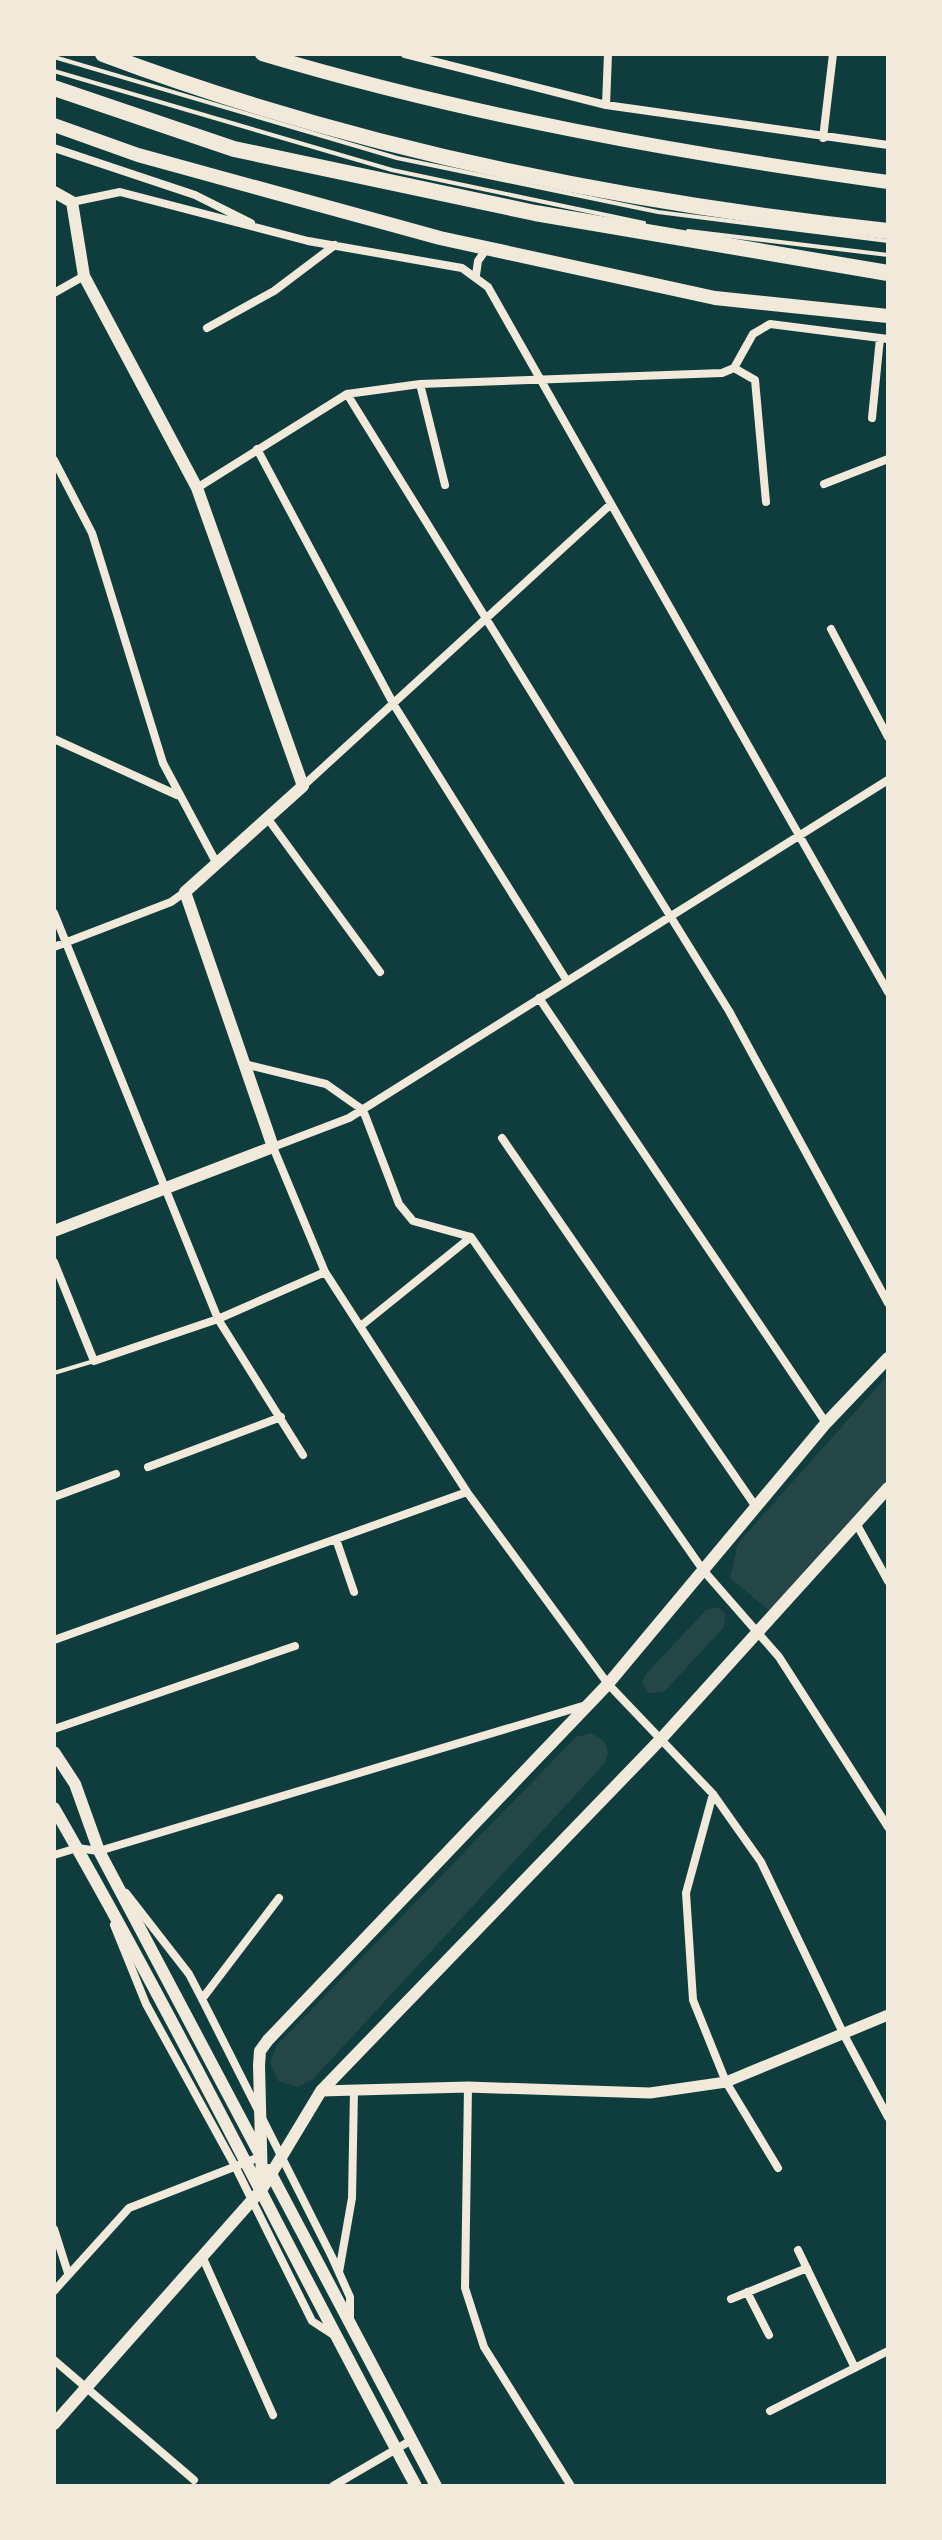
<svg xmlns="http://www.w3.org/2000/svg" width="942" height="2540" viewBox="0 0 942 2540" font-family="'Golos Text',sans-serif">
	<style>
		.green { fill: #244646 }
		.lines { fill: none; stroke-linecap: round; stroke-linejoin: round }
		.service { stroke: #f1e9da; stroke-width: 4 }
		.minor { stroke: #f1e9da; stroke-width: 8 }
		.tertiary { stroke: #f1e9da; stroke-width: 11 }
		.secondary { stroke: #f1e9da; stroke-width: 12 }
		.trunk { stroke: #f1e9da; stroke-width: 14 }
		.motorway { stroke: #f1e9da; stroke-width: 16 }
	</style>
	<rect width="100%" height="100%" fill="#0f3d3e"/>
	<path class="green" d="M888,1375V1480L770,1611L730,1578L738,1543Z
		M717,1607L725,1613L724,1627L664,1692L648,1693L642,1683L645,1675L706,1610Z
		M591,1733L605,1742L608,1753L604,1764L313,2079L298,2087L278,2081L270,2062L277,2045L576,1737Z"/>
	<g class="lines">
		<path class="service" d="M54,57L397,158L658,212L888,241
			M54,71L392,170L644,223
			M688,231L888,255
			M54,1373L94,1361"/>
		<path class="minor" d="M405,54L606,105L888,145
			M606,105L608,54
			M823,138L833,54
			M54,148L195,195L251,223
			M72,202L120,192L308,241L462,268L488,287L888,992
			M476,275L478,261L487,248
			M54,293L84,276
			M207,328L274,291L335,245
			M734,368L753,334L770,324L888,339
			M734,368L755,380L766,502
			M420,384L445,485
			M347,394L729,1011L888,1303
			M872,418L880,338
			M257,449L394,705L567,981
			M54,460L92,533L163,763L217,864
			M824,484L888,459
			M197,488L347,394L420,384L722,373L734,368
			M831,629L888,737
			M54,739L177,795
			M888,780L349,1118L273,1147L325,1272L467,1492L608,1684L713,1794L761,1862L844,2035L888,2117
			M303,786L611,504
			M268,819L380,972
			M54,913L218,1319L303,1455
			M54,947L171,902L185,892
			M539,998L826,1423
			M244,1064L326,1084L363,1110L399,1204L413,1221L471,1237L703,1570L779,1657L888,1827
			M502,1138L756,1507
			M54,1262L94,1361L218,1319L325,1272
			M362,1325L471,1237
			M148,1467L281,1417
			M54,1497L116,1474
			M856,1523L888,1581
			M336,1539L354,1592
			M54,1640L467,1492
			M54,1729L295,1646
			M713,1794L686,1893L693,2000L726,2082L778,2168
			M54,1855L77,1848L99,1851L586,1705
			M126,1893L189,1974L202,1999L332,2257L350,2297V2319
			M114,1925L146,2004L235,2166L312,2321L335,2336
			M202,1999L279,1898
			M468,2087L465,2288L484,2347L571,2486
			M54,2229L68,2273
			M798,2250L855,2368
			M202,2256L273,2415
			M339,2272L352,2198L354,2090
			M54,2291L129,2208L262,2156
			M747,2292L769,2335
			M731,2299L807,2268
			M54,2360L194,2480
			M770,2411L888,2351
			M333,2486L410,2441"/>
		<path class="tertiary" d="M321,2091L468,2087L650,2093L726,2082L888,2015"/>
		<path class="secondary" d="M54,192L72,202L84,276L197,488L303,786L185,892L273,1147L54,1231
			M54,1752L75,1784L99,1851L258,2151
			M54,1808C182,2030 294,2261 416,2486
			M269,2170L436,2486
			M262,2186L259,2065L260,2051L268,2040L608,1684L826,1423L888,1358
			M54,2424L262,2189L321,2091L660,1740L888,1488"/>
		<path class="trunk" d="M262,54C466,115 677,153 888,182
			M54,125L138,155L440,238L715,298L888,316"/>
		<path class="motorway" d="M103,54C353,148 623,203 888,231
			M54,88L234,149L535,213L888,273"/>
	</g>
	<rect width="942" height="2540" fill="none" stroke="#f1e9da" stroke-width="112"/>
</svg>
